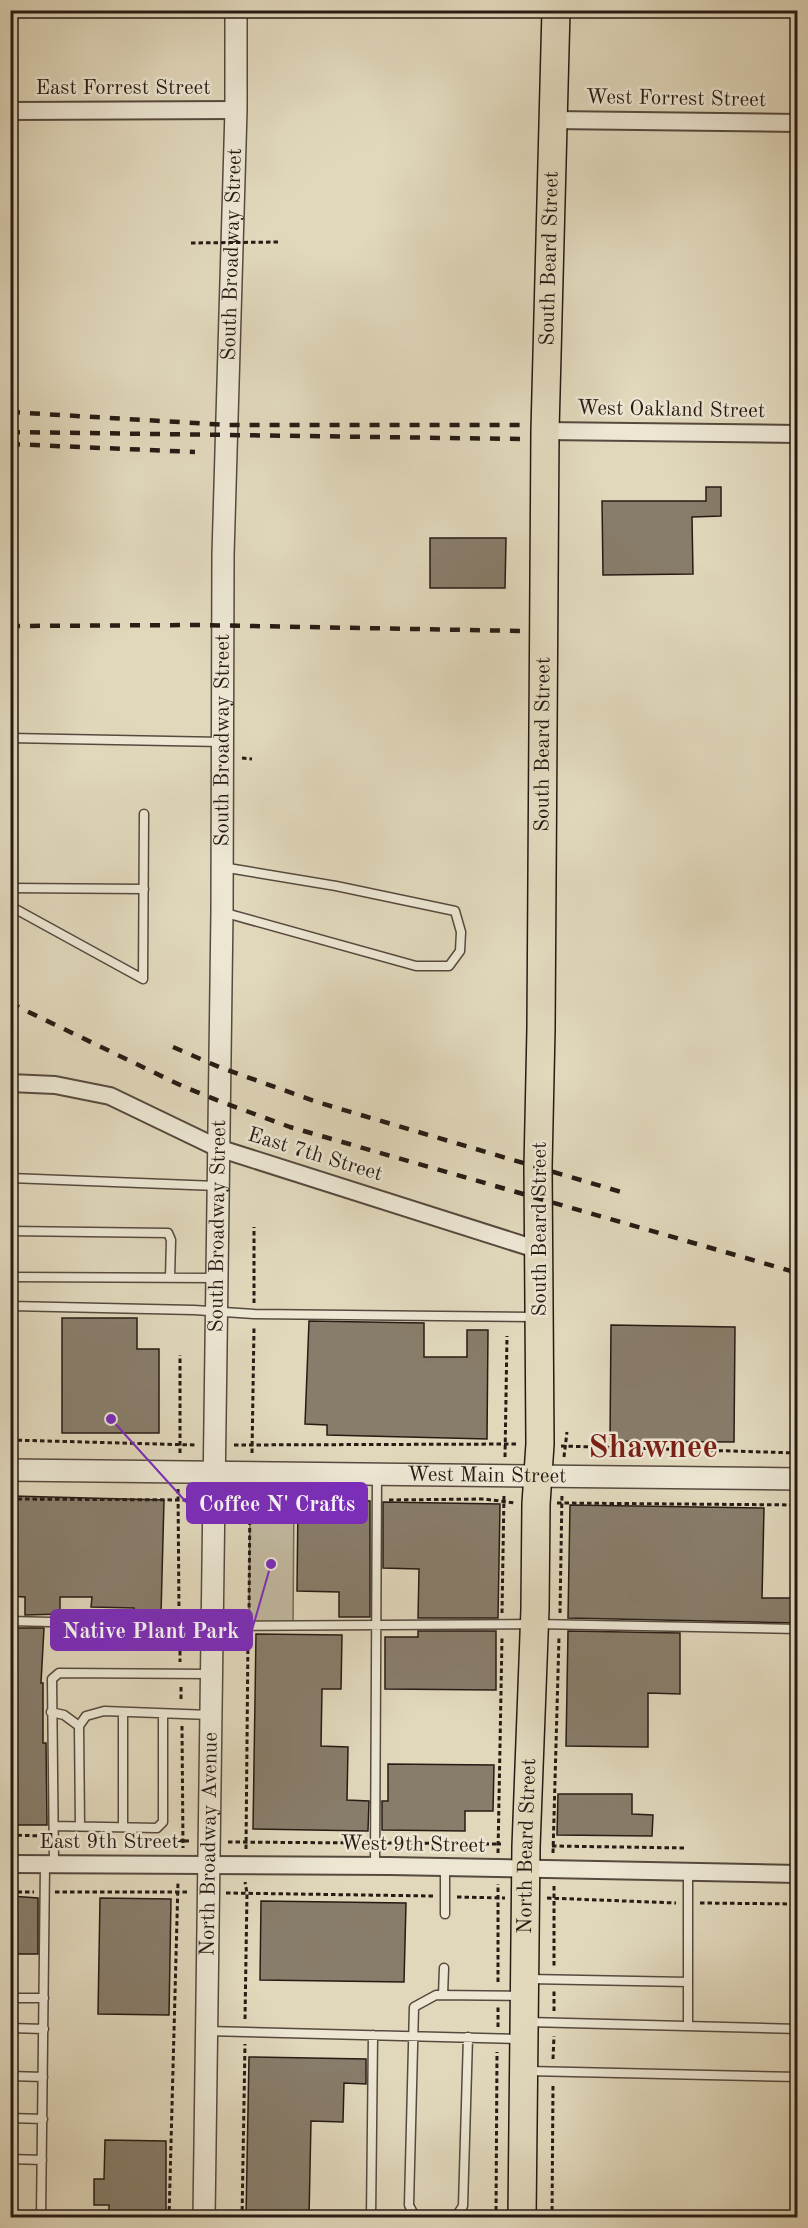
<svg xmlns="http://www.w3.org/2000/svg" width="808" height="2228" viewBox="0 0 808 2228" font-family="'Old Standard TT',serif">
	<style>
		.green { fill: #c1b89f; stroke: #746a5a; stroke-width: 1.5 }
		.building { fill: #887d6b; stroke: #271b14; stroke-width: 1.5 }
		.lines { fill: none; stroke-linecap: round; stroke-linejoin: round }
		.service-casing { stroke: #564a3e; stroke-width: 11 }
		.minor-casing { stroke: #564a3e; stroke-width: 20 }
		.tertiary-casing { stroke: #564a3e; stroke-width: 24 }
		.primary-casing { stroke: #271b14; stroke-width: 30 }
		.path { stroke: #271b14; stroke-width: 3; stroke-dasharray: 4.5 3; stroke-linecap: butt }
		.service { stroke: #ece6d3; stroke-width: 8 }
		.minor { stroke: #ece6d3; stroke-width: 16 }
		.tertiary { stroke: #ece6d3; stroke-width: 21 }
		.primary { stroke: #e1d8bc; stroke-width: 27 }
		.rail { stroke: #271b14; stroke-width: 4.5; stroke-dasharray: 10 10; stroke-linecap: butt }
		.path-bridge { stroke: #271b14; stroke-width: 3; stroke-dasharray: 4.5 3; stroke-linecap: butt }
		.labels { text-anchor: middle; dominant-baseline: central; stroke-width: 5; stroke-linejoin: round; paint-order: stroke }
		.street-label { font-size: 21px; fill: #271b14; stroke: #ece6d3 }
		.town-label { font-size: 33px; font-weight: bold; fill: #7a1f14; stroke: #ece6d3 }
		.leader { fill: none; stroke: #7b2cbf; stroke-width: 2 }
		.callout-dot { fill: #7b2cbf; stroke: #ece6d3; stroke-width: 2 }
		.callout { fill: #7b2cbf; stroke: #7b2cbf; stroke-width: 2 }
		.callout-label { font-size: 22px; text-anchor: middle; font-weight: bold; fill: #fff }
	</style>
	<rect width="100%" height="100%" fill="#e1d8bc"/>
	<filter id="stains"><feTurbulence type="fractalNoise" baseFrequency=".00333" numOctaves="4"/><feColorMatrix values="0 0 0 0 .2 0 0 0 0 .09 0 0 0 0 .02 0 0 0 .5 -.17"/></filter>
	<radialGradient id="worn" r=".72"><stop offset=".6" stop-color="#630" stop-opacity="0"/><stop offset="1" stop-color="#630" stop-opacity=".3"/></radialGradient>
	<path class="green" d="M294,1496L293,1629L249,1626L250,1503Z"/>
	<path class="building" d="M706,487H721V516L692,517L693,574L603,575L602,501H706Z
		M430,538H506L505,588H430Z
		M62,1318H137V1349H159V1433H62Z
		M309,1321L424,1323V1357H467V1330H488L487,1439L327,1435V1425L305,1424Z
		M611,1325L735,1327L734,1442L610,1441Z
		M12,1496L164,1500L161,1614L134,1613V1608L91,1607L92,1597H60V1614L25,1615V1597L10,1596Z
		M298,1500L370,1501V1617H339V1592L297,1591Z
		M383,1502L500,1504L498,1618H418L419,1569L383,1568Z
		M570,1505L764,1508L762,1598H798V1623L568,1618Z
		M10,1628H44L41,1683H43V1743H46L47,1825H10Z
		M418,1631H496V1690L385,1689V1637H418Z
		M568,1631L680,1633V1694L648,1693V1747L566,1746Z
		M256,1634L342,1635L341,1689H322L321,1746L348,1747L347,1800L369,1801L368,1831L253,1829Z
		M388,1764L494,1765L493,1811H465V1831L382,1830V1801H388Z
		M558,1794H632V1814L653,1815L652,1836L557,1835Z
		M10,1896L38,1898V1954H13Z
		M100,1898L171,1899L169,2015L98,2014Z
		M261,1901L406,1903L404,1982L260,1980Z
		M249,2057L366,2059V2084L344,2083L343,2122L311,2121L309,2217H246Z
		M105,2140L166,2141V2213L162,2217H109V2205H94V2179H104Z"/>
	<g class="lines">
		<g class="service-casing">
			<path id="service" d="M10,738L222,742
				M10,888L144,889
				M10,906L143,979L144,814
				M222,912L416,966H449L460,951L461,932L455,911L336,886L222,867
				M10,1178L217,1186
				M10,1231L168,1233L171,1240L170,1278
				M10,1277L217,1278
				M10,1306L194,1310L254,1314L535,1317
				M10,1621L211,1626L535,1624L798,1629
				M51,1712L64,1715L79,1726
				M54,1826L157,1828L163,1822V1714
				M80,1826L79,1726L86,1716L104,1711L210,1715
				M123,1827V1712
				M54,1864L52,1679L59,1673L211,1674
				M375,1866L377,1474
				M445,1914V1867
				M529,1979L688,1982
				M443,1995L444,1968
				M10,1998H44
				M528,2022L798,2029
				M688,2026V1872
				M10,2028L44,2029
				M207,2031L521,2039
				M528,2071L798,2077
				M10,2076L43,2077
				M10,2118L43,2119
				M10,2159L42,2160
				M41,2218L45,1864
				M371,2218L373,2035
				M426,2218L414,2215L409,2205L414,2007L436,1995L521,1996
				M455,2218L463,2206L468,2037"/>
		</g>
		<g class="minor-casing">
			<path id="minor" d="M10,111L236,110
				M553,120L798,123
				M545,431L798,434
				M10,1083L55,1085L110,1096L218,1148L539,1250
				M10,1864L390,1866L798,1874"/>
		</g>
		<g class="tertiary-casing">
			<g id="tertiary">
				<path id="s1" d="M10,1470L798,1479"/>
				<path id="s2" d="M204,2218L222,912L223,555L236,110V10"/>
			</g>
		</g>
		<g class="primary-casing">
			<g id="primary">
				<path id="s3" d="M522,2218L526,1847L535,1609L536,1504L540,1444L538,1167L541,1029L545,431L556,10"/>
			</g>
		</g>
		<path class="path" d="M242,758L252,759
			M254,1303V1227
			M10,1440L195,1445
			M234,1445L519,1444
			M561,1446L798,1453
			M180,1453V1355
			M252,1453L254,1328
			M505,1457L507,1336
			M564,1457L567,1432
			M178,1489L179,1614
			M10,1499L195,1500
			M389,1500L484,1499L515,1503
			M231,1502L250,1503L294,1496L365,1499
			M557,1503L798,1505
			M502,1613L504,1494
			M560,1613L562,1493
			M249,1615L250,1492
			M180,1636V1662
			M181,1687V1701
			M182,1726L183,1848
			M10,1835L42,1836
			M162,1840L192,1841
			M228,1842L363,1843
			M387,1843L501,1844
			M552,1846L686,1848
			M246,1849L248,1636
			M498,1853L502,1638
			M553,1853L559,1637
			M554,1886V1966
			M10,1892H34
			M55,1892H190
			M226,1893L433,1896
			M457,1897L505,1898
			M547,1898L676,1903
			M700,1903L798,1904
			M498,1982V1884
			M554,2011V1991
			M245,2019L247,1893L245,1882
			M498,2027V2007
			M553,2059L554,2036
			M169,2218L178,1882
			M242,2218L245,2044
			M496,2218L497,2052
			M552,2218L553,2084"/>
		<use href="#service" class="service"/>
		<use href="#minor" class="minor"/>
		<use href="#tertiary" class="tertiary"/>
		<use href="#primary" class="primary"/>
		<path class="rail" d="M10,412L228,425H521
			M10,432L522,439
			M10,444L195,452
			M10,626L198,625L522,631
			M10,1003L182,1086L219,1101L290,1127L798,1273
			M173,1047L219,1067L317,1102L628,1194"/>
		<path class="path-bridge" d="M191,243L279,242"/>
	</g>
	<g class="labels">
		<g class="street-label">
			<text x="123" y="88">East Forrest Street</text>
			<text transform="translate(676 99) rotate(1)">West Forrest Street</text>
			<text stroke="none"><textPath href="#s2" startOffset="1964">South Broadway Street</textPath></text>
			<text stroke="none"><textPath href="#s3" startOffset="1960">South Beard Street</textPath></text>
			<text transform="translate(671 410) rotate(1)">West Oakland Street</text>
			<text stroke="none"><textPath href="#s2" startOffset="1478">South Broadway Street</textPath></text>
			<text stroke="none"><textPath href="#s3" startOffset="1474">South Beard Street</textPath></text>
			<text transform="translate(315 1155) rotate(17)">East 7th Street</text>
			<text stroke="none"><textPath href="#s2" startOffset="992">South Broadway Street</textPath></text>
			<text transform="translate(540 1229) rotate(-90)">South Beard Street</text>
			<text stroke="none"><textPath href="#s1" startOffset="477">West Main Street</textPath></text>
			<text x="109" y="1842">East 9th Street</text>
			<text stroke="none"><textPath href="#s2" startOffset="374">North Broadway Avenue</textPath></text>
			<text transform="translate(413 1845) rotate(1)">West 9th Street</text>
			<text stroke="none"><textPath href="#s3" startOffset="372">North Beard Street</textPath></text>
		</g>
		<g class="town-label">
			<text x="653" y="1448">Shawnee</text>
		</g>
	</g>
	<path class="leader" d="M111 1419L187 1503M271 1564L252 1630"/>
	<g class="callout-dot">
		<circle cx="111" cy="1419" r="6"/>
		<circle cx="271" cy="1564" r="6"/>
	</g>
	<g class="callout">
		<rect x="187" y="1483" width="180" height="40" rx="6"/>
		<rect x="51" y="1610" width="201" height="40" rx="6"/>
	</g>
	<g class="callout-label">
		<text x="277" y="1511">Coffee N' Crafts</text>
		<text x="151" y="1638">Native Plant Park</text>
	</g>
	<rect width="808" height="2228" fill="none" stroke="#e1d8bc" stroke-width="36"/>
	<rect x="12" y="12" width="784" height="2204" fill="none" stroke="#271b14" stroke-width="3"/>
	<rect x="18" y="18" width="772" height="2192" fill="none" stroke="#271b14" stroke-width="1.5"/>
	<rect width="100%" height="100%" filter="url(#stains)"/>
	<rect width="100%" height="100%" fill="url(#worn)"/>
</svg>
